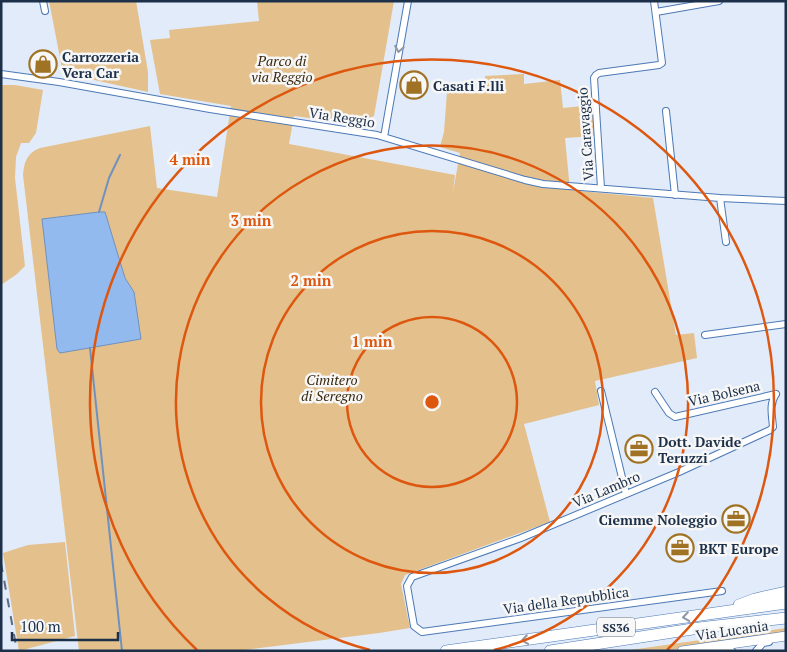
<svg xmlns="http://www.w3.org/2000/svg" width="787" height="652" viewBox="0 0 787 652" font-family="'PT Serif',serif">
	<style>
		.green { fill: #e3c08c }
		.water { fill: #93baef; stroke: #7091be }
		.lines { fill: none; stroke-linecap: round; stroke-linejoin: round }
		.stream { stroke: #7091be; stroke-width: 2 }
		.street-casing { stroke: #4c79b6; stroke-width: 8 }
		.secondary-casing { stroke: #4c79b6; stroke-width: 10 }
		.highway-casing { stroke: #4c79b6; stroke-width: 12 }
		.street { stroke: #fff; stroke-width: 6 }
		.secondary { stroke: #fff; stroke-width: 9 }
		.highway { stroke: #fff; stroke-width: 11 }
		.rail { stroke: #5b6c82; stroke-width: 2; stroke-dasharray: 9 9; stroke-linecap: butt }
		.oneway { stroke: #8e98a4 }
		.ring { fill: none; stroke: #de570f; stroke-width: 2.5 }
		.labels { text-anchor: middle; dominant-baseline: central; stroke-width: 5; stroke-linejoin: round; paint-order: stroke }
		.shield { fill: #f7f7f7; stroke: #5e6c7e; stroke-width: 1 }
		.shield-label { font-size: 12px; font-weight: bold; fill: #1d304a }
		.poi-label { font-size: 14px; font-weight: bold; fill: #1d304a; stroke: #f7f7f7; text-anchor: start }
		.park-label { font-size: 14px; font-style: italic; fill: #39280e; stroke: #f7f7f7 }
		.street-label { font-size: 14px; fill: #1d304a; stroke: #f7f7f7 }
		.centre { fill: #de570f; stroke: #f7f7f7; stroke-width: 2.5 }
		.ring-label { font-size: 15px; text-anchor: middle; font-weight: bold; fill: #de570f; stroke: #f7f7f7; stroke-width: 5; stroke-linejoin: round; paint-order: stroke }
	</style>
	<rect width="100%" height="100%" fill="#e1ebf9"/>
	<path class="green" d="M49,1H136L148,72V92L63,73Z
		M257,1H394L374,116L355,124L294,116L289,144L455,175L453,192L460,153L440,147L444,132L447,92L485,90V76L524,74V84L560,80L563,108L592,105L594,136L565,138L570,190L653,198L676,335L694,333L697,358L595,381L599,405L524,424L550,522L405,575L401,584L410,628L379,633L237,651H79L23,175C24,162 27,153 40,148L150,126L157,188L217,197L231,106L160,94L150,40L170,38L169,30L259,21Z
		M1,85H15L43,90L36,133L29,143H21L16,157L15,178L25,266L17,274L1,285Z
		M65,542L75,636L19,651L3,553L28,545Z
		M786,628V633L663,651H623Z"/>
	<path class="water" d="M99,212H105L125,278L134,292L141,339L60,353L57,349L42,219Z"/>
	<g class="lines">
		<path class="stream" d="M99,212L109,178L120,155
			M90,348L122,651"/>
		<g class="street-casing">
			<path id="street" d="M43,1L45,11
				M656,12L719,1
				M1,74L59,82L210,109L377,135L525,180L543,184L720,198L786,201
				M666,111L675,195
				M384,137L408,1
				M601,188L594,78L596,75L599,73L659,65L662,63L654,1
				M720,198L726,242
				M705,335L786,324
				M601,391L626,494
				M655,392L669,413L675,417L776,394
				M722,591L422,632L414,626L407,586L412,577L521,538L679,472L770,430L773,427C772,415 769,404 776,394
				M719,649L732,651
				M756,651L763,643L769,642"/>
		</g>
		<g class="secondary-casing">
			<path id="secondary" d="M682,651L786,636"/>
		</g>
		<g class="highway-casing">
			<path id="highway" d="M739,605L755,599L786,592
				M446,651L786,603
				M550,651L699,628L786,618"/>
		</g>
		<use href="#street" class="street"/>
		<use href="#secondary" class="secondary"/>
		<use href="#highway" class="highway"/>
		<path class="rail" d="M1,563L17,651"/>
	</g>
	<defs><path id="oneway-chevron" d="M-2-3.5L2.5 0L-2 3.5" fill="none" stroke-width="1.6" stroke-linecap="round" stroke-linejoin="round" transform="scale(1.25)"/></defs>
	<g class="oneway">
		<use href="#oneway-chevron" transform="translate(399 49) rotate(100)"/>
		<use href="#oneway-chevron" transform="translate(686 617) rotate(172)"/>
		<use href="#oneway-chevron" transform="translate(525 640) rotate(172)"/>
	</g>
	<g class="ring">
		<circle cx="432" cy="402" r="85"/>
		<circle cx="432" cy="402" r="171"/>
		<path d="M370 650A256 256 0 1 1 494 650"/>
		<path d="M197 650A342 342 0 1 1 667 650"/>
	</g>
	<defs>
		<g id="shop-ring" transform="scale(1.4375)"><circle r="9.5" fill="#f7f7f7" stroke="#a07224" stroke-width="1.5"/><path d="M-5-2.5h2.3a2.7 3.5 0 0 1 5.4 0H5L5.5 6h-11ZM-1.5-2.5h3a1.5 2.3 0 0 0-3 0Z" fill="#a07224"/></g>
		<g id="office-ring" transform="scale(1.4375)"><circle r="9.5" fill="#f7f7f7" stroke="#a07224" stroke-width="1.5"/><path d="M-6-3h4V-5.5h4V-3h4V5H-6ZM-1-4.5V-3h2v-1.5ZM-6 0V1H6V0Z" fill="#a07224"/></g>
	</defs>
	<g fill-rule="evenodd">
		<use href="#shop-ring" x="43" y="64"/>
		<use href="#shop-ring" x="414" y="85"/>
		<use href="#office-ring" x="639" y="449"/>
		<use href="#office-ring" x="736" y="519"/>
		<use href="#office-ring" x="680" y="548"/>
	</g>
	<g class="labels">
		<rect class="shield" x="597" y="617.5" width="38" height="19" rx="4"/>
		<g class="shield-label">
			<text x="616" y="627">SS36</text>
		</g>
		<g class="poi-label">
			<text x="62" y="56">Carrozzeria<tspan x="62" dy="16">Vera Car</tspan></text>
			<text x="433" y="85">Casati F.lli</text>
			<text x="658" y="441">Dott. Davide<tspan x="658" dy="16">Teruzzi</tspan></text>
			<text x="717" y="519" text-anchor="end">Ciemme Noleggio</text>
			<text x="699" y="548">BKT Europe</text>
		</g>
		<g class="park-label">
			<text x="282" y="60">Parco di<tspan x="282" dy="16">via Reggio</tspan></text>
			<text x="332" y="379">Cimitero<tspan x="332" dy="16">di Seregno</tspan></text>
		</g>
		<g class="street-label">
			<text transform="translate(342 117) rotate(9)">Via Reggio</text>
			<text transform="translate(585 134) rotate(-94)">Via Caravaggio</text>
			<text transform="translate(724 393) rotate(-13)">Via Bolsena</text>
			<text transform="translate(606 489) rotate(-23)">Via Lambro</text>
			<text transform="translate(566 600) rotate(-8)">Via della Repubblica</text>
			<text transform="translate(732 630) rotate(-8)">Via Lucania</text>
		</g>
	</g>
	<circle cx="432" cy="402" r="8" class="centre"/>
	<g class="ring-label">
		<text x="190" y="165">4 min</text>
		<text x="251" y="226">3 min</text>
		<text x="311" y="286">2 min</text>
		<text x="372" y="347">1 min</text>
	</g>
	<rect width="787" height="652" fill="none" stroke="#1d304a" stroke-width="5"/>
	<path d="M12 632v8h106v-8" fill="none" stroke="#1d304a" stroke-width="2.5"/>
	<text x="20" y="632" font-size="15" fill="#1d304a" stroke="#f7f7f7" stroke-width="4" paint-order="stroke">100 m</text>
</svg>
